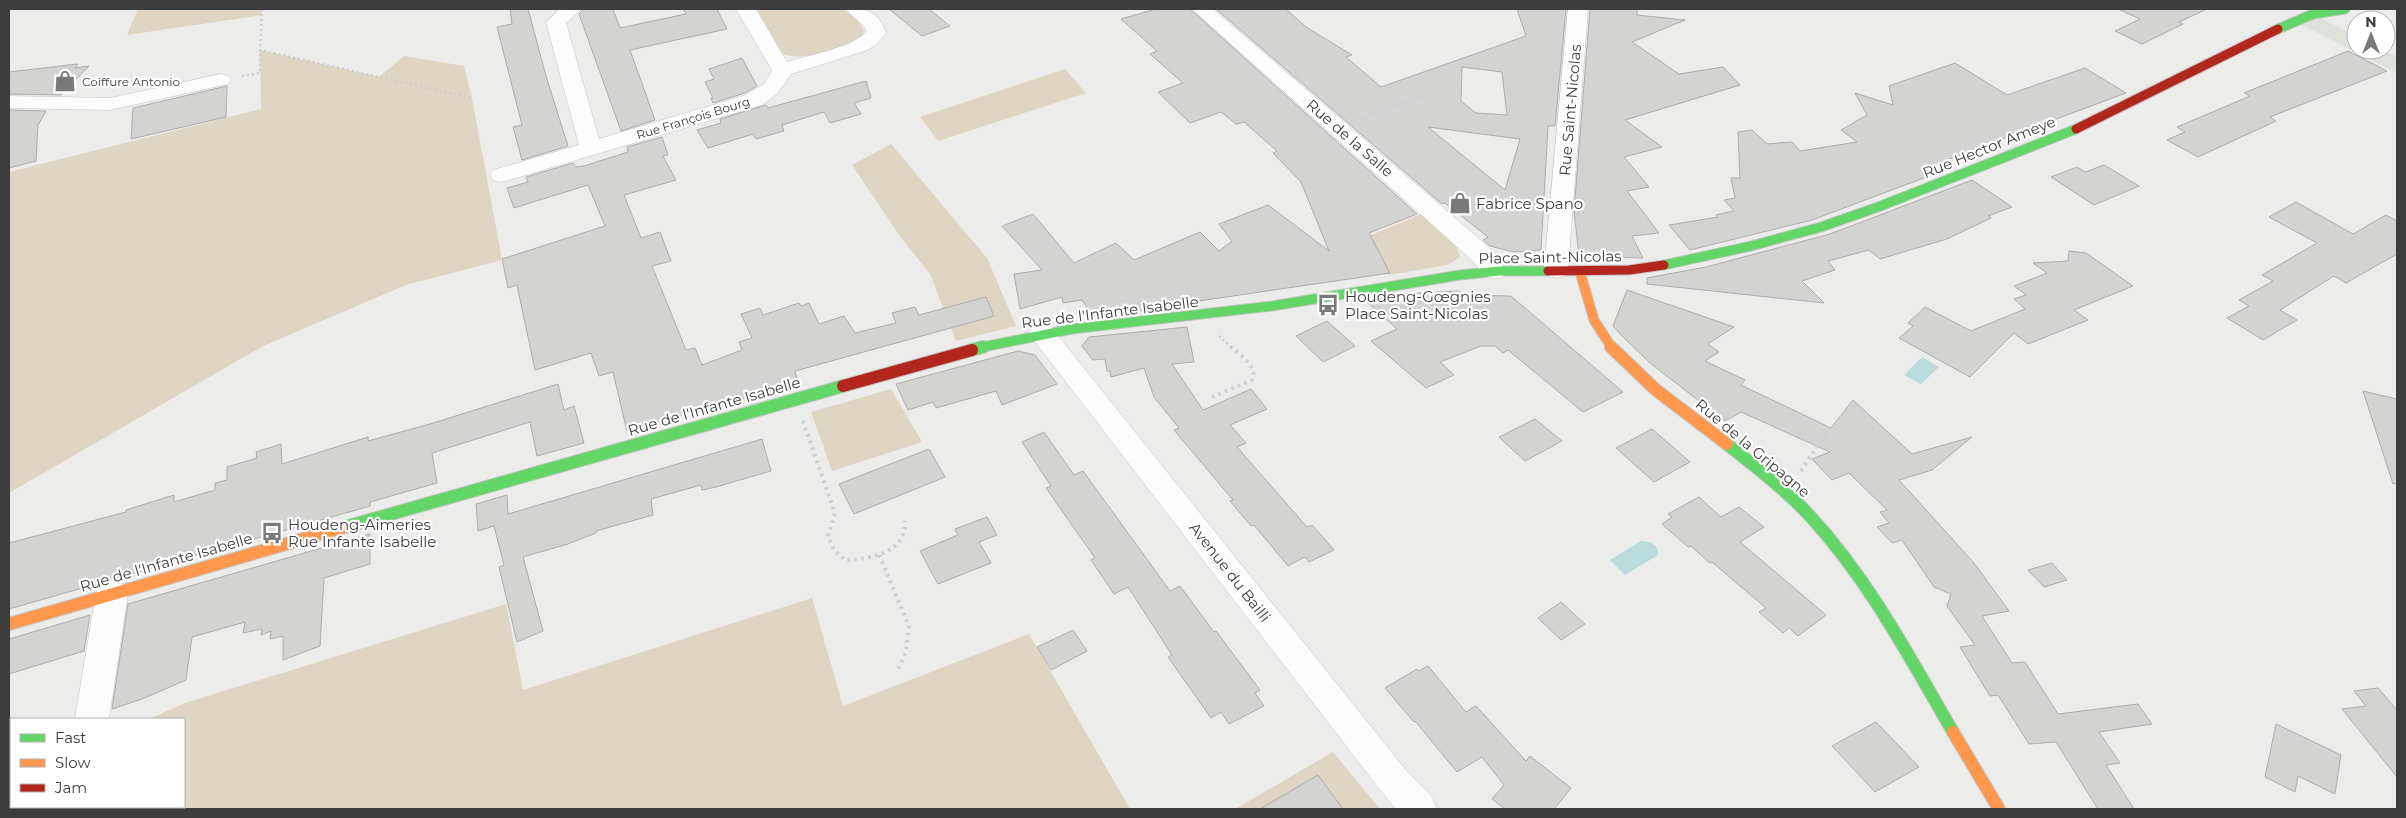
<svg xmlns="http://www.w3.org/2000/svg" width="2406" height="818" viewBox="0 0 2406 818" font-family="Montserrat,sans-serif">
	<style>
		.built { fill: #dce1da }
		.green { fill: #ded5c2 }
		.water { fill: #badcdc }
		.building { fill: #d3d4d2; stroke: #acadab; fill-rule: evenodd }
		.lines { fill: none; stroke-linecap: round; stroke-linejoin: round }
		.street-casing { stroke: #c4c5c3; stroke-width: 1 }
		.fast-far1-casing { stroke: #c4c5c3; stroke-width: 11 }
		.fast-casing { stroke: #c4c5c3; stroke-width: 14 }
		.slow-far1-casing { stroke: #c4c5c3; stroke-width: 11 }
		.slow-casing { stroke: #c4c5c3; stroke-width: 14 }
		.jam-far1-casing { stroke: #c4c5c3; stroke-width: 11 }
		.jam-casing { stroke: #c4c5c3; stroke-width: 14 }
		.path-far1 { stroke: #cccdcc; stroke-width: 2.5; stroke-dasharray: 2 3; stroke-linecap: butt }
		.path { stroke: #cccdcc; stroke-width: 4; stroke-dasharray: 2.5 4.5; stroke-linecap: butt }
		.street { fill: #fcfcfc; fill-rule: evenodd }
		.fast-far1 { stroke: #63d668; stroke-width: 9 }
		.fast { stroke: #63d668; stroke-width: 12 }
		.slow-far1 { stroke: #ff974d; stroke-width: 9 }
		.slow { stroke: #ff974d; stroke-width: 12 }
		.jam-far1 { stroke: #b3261e; stroke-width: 9 }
		.jam { stroke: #b3261e; stroke-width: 12 }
		.labels { text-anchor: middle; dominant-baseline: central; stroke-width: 4.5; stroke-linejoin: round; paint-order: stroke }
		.far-poi-label { font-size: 12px; fill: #3c3d3c; stroke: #fff; text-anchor: start }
		.far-street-label { font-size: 12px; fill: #3c3d3c; stroke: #fff }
		.street-label { font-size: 15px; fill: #3c3d3c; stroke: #fff }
		.poi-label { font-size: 15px; fill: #3c3d3c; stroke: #fff; text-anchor: start }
	</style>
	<rect width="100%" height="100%" fill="#ecedeb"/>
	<path class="built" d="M2313,14L2356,36V50H2384L2397,57V73L2294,21Z"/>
	<path class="green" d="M138,9H261L262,15L127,35Z
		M754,9H844C854,18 873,29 858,42C832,49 806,63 780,53Z
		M260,50L379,77L404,56L464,66L472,98L502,260L406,285L263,346L9,493V172L261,109Z
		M1065,69L1086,93L938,141L920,117Z
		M891,144L987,258L1016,326L956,341L930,274L899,235L852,165Z
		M1421,214C1434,225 1458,240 1460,258L1447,265L1389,275L1369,236Z
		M891,389L922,442L832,471L811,412Z
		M812,598L843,706L1029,634L1130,809H9V797L11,796V807H184V719H149L185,703L506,604L523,690Z
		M1333,752L1380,809H1235Z"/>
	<path class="water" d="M1922,357L1939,367L1921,384L1904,375Z
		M1641,541C1650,541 1660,545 1658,555L1625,575L1610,560Z"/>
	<path class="building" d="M510,9H528L546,76L568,146L522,160L513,127L522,125L497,27L512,24Z
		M584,9H613L620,28L686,14L683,9H717L727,29L630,50L655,120L621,131L579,14Z
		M889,9H929L950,26L922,36Z
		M1156,9H1190L1417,214L1369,233L1390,273L1178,304L1179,306L1092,315L1082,300L1063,303L1062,297L1020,309L1014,274L1042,270L1002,226L1033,214L1074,263L1116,243L1134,260L1200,232L1219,251L1232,241L1219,224L1268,205L1329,251L1301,182L1273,153L1277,151L1244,122L1236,124L1221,112L1190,123L1158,92L1183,83L1150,54L1157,51L1121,19Z
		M1216,9H1286L1306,27L1352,55L1346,57L1381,87L1526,36L1517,9H1566L1555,126H1548L1541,250L1513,252L1490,246L1483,240L1488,237L1445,203L1442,204ZM1462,67L1502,72L1507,115L1476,113L1461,101ZM1428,127L1520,139L1505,190Z
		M1590,9H1637V15L1685,20L1632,42L1679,74L1723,67L1740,85L1625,120L1662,147L1624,157L1649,187L1627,191L1659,233L1632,236L1643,258L1579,256L1574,211Z
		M2118,9H2207L2179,22L2183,24L2142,44L2115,31L2140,19Z
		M2348,51L2387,71L2270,117L2276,121L2198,157L2167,140L2185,132L2177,127L2250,96L2244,93Z
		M742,58L757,86L745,93L713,103L711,98H713L705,82L714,79L709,69Z
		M1955,63L2007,95L2085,68L2126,93L1944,161L1953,167L1812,220L1690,250L1669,225L1718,217L1716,215L1734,211L1724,200L1735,198L1731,178H1740L1738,132L1752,130L1767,144L1792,142L1800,151L1857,142L1841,130L1867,115L1855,93L1893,105L1889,86Z
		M78,64L75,68L89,66L61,95L9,94V72Z
		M866,81L871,98L854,103L861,114L830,123L824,112L782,125L784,131L756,139L753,134L708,148L697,130L721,123L720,119L766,105L768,108Z
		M227,86L226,117L131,139L133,108Z
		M9,110L46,111L38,125L36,161L9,168Z
		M662,137L668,155L663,156L676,180L624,195L641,238L660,232L671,261L652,266L686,350L695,348L702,365L742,350L739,342L752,338L741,314L760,308L763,315L799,303L801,306L809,303L819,324L844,316L855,333L896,323L892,313L915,307L919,315L986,297L994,316L795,371L798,383L627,431L613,372L599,376L591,353L535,370L517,285L508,288L502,259L605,226L588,185L514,208L507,188L528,182L526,177L573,163L575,167L584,166L628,152L627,147Z
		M2104,165L2139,186L2094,205L2051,177L2077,167L2085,172Z
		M1972,180L2012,207L1988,216L1991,218L1947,239L1880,259L1869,250L1828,261L1835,270L1802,281L1824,303L1647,284V278L1706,267L1830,234Z
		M2296,202L2353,234L2386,215L2397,221V254L2346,283L2334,276L2280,310L2297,320L2263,340L2227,318L2249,306L2239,300L2273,281L2262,275L2317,243L2269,217Z
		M2069,251L2086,253L2133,286L2074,310L2088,320L2028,344L2014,333L1970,377L1899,338L1913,326L1908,323L1925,307L1971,331L2025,309L2014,299L2026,295L2014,286L2047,273L2033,263L2068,261Z
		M1627,290L1734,327L1708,344L1719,352L1705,361L1745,380L1741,385L1831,428L1853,400L1912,454L1972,437L1932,470L1899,480L1974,563L2009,611L1982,616L2012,663L2025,662L2058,714L2138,704L2152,724L2099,732L2120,763L2106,765L2134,809H2098L2056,742L2029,744L1998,695L1990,696L1960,647L1975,645L1947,606L1951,594L1934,587L1902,540L1892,543L1877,527L1889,523L1880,512L1887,510L1849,473L1832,480L1812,459L1830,452L1741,412L1725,421L1650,363L1621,335L1613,326Z
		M1459,291L1468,295L1511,296L1623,392L1583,412L1508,350L1503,353L1495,346H1481L1440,362L1454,375L1426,388L1371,341L1397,329L1366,301L1400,294Z
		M1327,321L1355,346L1323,362L1296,336Z
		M1187,327L1194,362L1172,364L1203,410L1251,389L1267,409L1230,425L1246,443L1237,447L1307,527L1312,525L1334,550L1309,562L1305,557L1288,566L1254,525L1251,526L1230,501L1233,500L1174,430L1179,428L1154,397L1144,368L1111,377L1110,371H1107L1105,359L1093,360L1082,346L1089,337Z
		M1018,351L1035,355L1057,384L1002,405L996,391L936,408L933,402L908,410L896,384Z
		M558,384L564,410L574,406L584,443L537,456L530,422L432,453L437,483L370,502V506L9,609V543L126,512V510L174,495V502L215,490V483L227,480V467L257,458L256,452L281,444L282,464L368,437V441L430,424Z
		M2363,391L2397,399V483L2393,484Z
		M1535,419L1562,441L1525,461L1499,437Z
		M1652,429L1690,462L1654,482L1616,448Z
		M1044,432L1074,475L1083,471L1170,591L1180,586L1214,632L1216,631L1260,690L1255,693L1264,706L1229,724L1221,712L1211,718L1168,657L1172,655L1128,587L1114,594L1091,560L1095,558L1046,488L1051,486L1022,442Z
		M762,439L771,471L716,487L702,490L701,485L651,499L653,515L596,531V533L568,544L523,557L543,631L517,642L499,567L504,565L494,526L478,531L476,504L507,495L508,514Z
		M929,449L945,477L854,514L839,484Z
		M1699,497L1721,517L1739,507L1764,527L1740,542L1826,615L1798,636L1789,628L1783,633L1759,612L1766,608L1712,562L1710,563L1691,546L1688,547L1662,524L1672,517L1668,514Z
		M987,517L997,535L979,542L991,563L938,584L920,551L958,535L955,529Z
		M370,534V564L324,578L320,646L283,660V636L270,639L271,631L261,635L262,629L243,633L245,622L192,637L186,680L142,699L112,709L128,604Z
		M2052,563L2067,580L2044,587L2028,570Z
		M1561,602L1585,624L1561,640L1538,618Z
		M90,615L84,651L9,674V639Z
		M1073,630L1087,651L1051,670L1037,647Z
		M1428,666L1466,712L1476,706L1526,761L1530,756L1571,788L1554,809H1505L1492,799L1504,785L1482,757L1457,772L1415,721L1414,722L1385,688L1417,669L1419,671Z
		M2378,688L2397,710V777L2342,709L2366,706L2354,691Z
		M1876,722L1919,767L1875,792L1832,746Z
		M2276,724L2341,755L2335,794L2298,776L2295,792L2265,777Z
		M1318,775L1343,809H1260Z"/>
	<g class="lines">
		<g class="street-casing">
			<path id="street" d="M560,9H582L566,23L599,139L746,95L764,84L772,70L736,9H756L787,62C808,55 852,48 866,32L864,26L845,9C867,9 878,10 886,33L876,45L865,51L791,74L778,93L762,105L509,180L501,182L493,180L490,175L493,170L579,145L546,22Z
				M1192,9H1213L1492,250L1506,271L1503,277C1487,281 1483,274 1474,262Z
				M1568,9H1588L1568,270L1565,276L1556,278L1547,276L1544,270Z
				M221,74L228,76L232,80L228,84L110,110L9,108V96L110,98Z
				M1042,324L1051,327L1405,769L1432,797L1437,809H1396L1381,791L1033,339L1029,333L1033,327Z
				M112,580L123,584L128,593L109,719H75L96,593L101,584Z
				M11,753V785L9,786V754Z"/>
		</g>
		<g class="fast-far1-casing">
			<path id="fast-far1" d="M2278,29L2313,14L2345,9
				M1664,265L1751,246L1821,227L1878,207L2076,129
				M978,348L1072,329L1272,306L1460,275L1499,271H1548"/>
		</g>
		<g class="fast-casing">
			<path id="fast" d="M972,350L983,347
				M1727,444C1756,467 1785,489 1810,516C1869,580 1910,658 1953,732
				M345,527L843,386"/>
		</g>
		<g class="slow-far1-casing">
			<path id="slow-far1" d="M1580,272L1594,320L1612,348"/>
		</g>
		<g class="slow-casing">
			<path id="slow" d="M1611,347L1656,390L1727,444
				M9,624L345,527
				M1953,732L1999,809"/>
		</g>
		<g class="jam-far1-casing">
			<path id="jam-far1" d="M2076,129L2278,29
				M1548,271L1629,270L1664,265"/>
		</g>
		<g class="jam-casing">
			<path id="jam" d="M843,386L972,350"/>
		</g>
		<path class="path-far1" d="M262,9L260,50L472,98
			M1236,13L1250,9
			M242,76L260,73V50
			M1360,119L1423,96
			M1219,336L1232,348"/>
		<path class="path" d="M1212,397L1252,380C1259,367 1240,355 1231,347
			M803,421L835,513L828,536L834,550L845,560C870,559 907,553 905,521
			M1801,471L1827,431
			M879,555L909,626L906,652L898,670"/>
		<use href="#street" class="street"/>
		<use href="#fast-far1" class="fast-far1"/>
		<use href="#fast" class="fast"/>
		<use href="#slow-far1" class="slow-far1"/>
		<use href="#slow" class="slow"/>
		<use href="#jam-far1" class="jam-far1"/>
		<use href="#jam" class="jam"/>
	</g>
	<defs>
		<g id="shop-bare" transform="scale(1.725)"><path d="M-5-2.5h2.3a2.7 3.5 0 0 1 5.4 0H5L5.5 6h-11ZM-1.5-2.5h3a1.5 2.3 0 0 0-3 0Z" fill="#7a7b79" stroke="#fff" stroke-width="2.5" paint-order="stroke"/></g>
		<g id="bus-bare" transform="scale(1.725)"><path d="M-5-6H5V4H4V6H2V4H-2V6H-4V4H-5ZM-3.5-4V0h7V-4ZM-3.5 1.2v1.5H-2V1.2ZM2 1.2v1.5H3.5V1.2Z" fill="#7a7b79" stroke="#fff" stroke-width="2.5" paint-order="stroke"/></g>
	</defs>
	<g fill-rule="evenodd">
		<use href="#shop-bare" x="65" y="81"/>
		<use href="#shop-bare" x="1460" y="203"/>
		<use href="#bus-bare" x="1328" y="305"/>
		<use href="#bus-bare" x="272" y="533"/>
	</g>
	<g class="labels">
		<g class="far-poi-label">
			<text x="82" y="81">Coiffure Antonio</text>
		</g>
		<g class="far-street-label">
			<text transform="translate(693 118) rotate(-17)">Rue François Bourg</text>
		</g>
		<g class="street-label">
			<text transform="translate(1570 110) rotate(-85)">Rue Saint-Nicolas</text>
			<text transform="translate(1350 138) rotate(41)">Rue de la Salle</text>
			<text transform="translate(1989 147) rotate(-22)">Rue Hector Ameye</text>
			<text transform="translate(1550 257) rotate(-1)">Place Saint-Nicolas</text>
			<text transform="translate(1110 312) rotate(-7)">Rue de l'Infante Isabelle</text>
			<text transform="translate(714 406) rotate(-16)">Rue de l'Infante Isabelle</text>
			<text transform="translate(1753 448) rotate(40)">Rue de la Gripagne</text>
			<text transform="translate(166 562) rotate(-16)">Rue de l'Infante Isabelle</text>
			<text transform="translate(1230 572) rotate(52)">Avenue du Bailli</text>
		</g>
		<g class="poi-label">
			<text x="1476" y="203">Fabrice Spano</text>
			<text x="1345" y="296">Houdeng-Gœgnies<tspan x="1345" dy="17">Place Saint-Nicolas</tspan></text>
			<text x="288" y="524">Houdeng-Aimeries<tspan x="288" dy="17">Rue Infante Isabelle</tspan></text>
		</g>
	</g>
	<rect width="2406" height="818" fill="none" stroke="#3c3d3c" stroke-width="20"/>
	<rect x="10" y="718" width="175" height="90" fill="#ffffff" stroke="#b1b1b1"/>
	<rect x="20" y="734" width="25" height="8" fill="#63d668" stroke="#b1b1b1"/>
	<text x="55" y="743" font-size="15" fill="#3c3d3c">Fast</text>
	<rect x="20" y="759" width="25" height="8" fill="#ff974d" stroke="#b1b1b1"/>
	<text x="55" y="768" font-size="15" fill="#3c3d3c">Slow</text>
	<rect x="20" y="784" width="25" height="8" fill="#b3261e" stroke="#b1b1b1"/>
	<text x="55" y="793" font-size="15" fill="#3c3d3c">Jam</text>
	<g transform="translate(2371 35)"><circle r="24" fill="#ffffff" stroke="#b1b1b1"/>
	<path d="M0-4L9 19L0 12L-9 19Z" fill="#7a7b79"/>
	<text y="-8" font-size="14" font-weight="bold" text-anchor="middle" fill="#3c3d3c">N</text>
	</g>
</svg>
